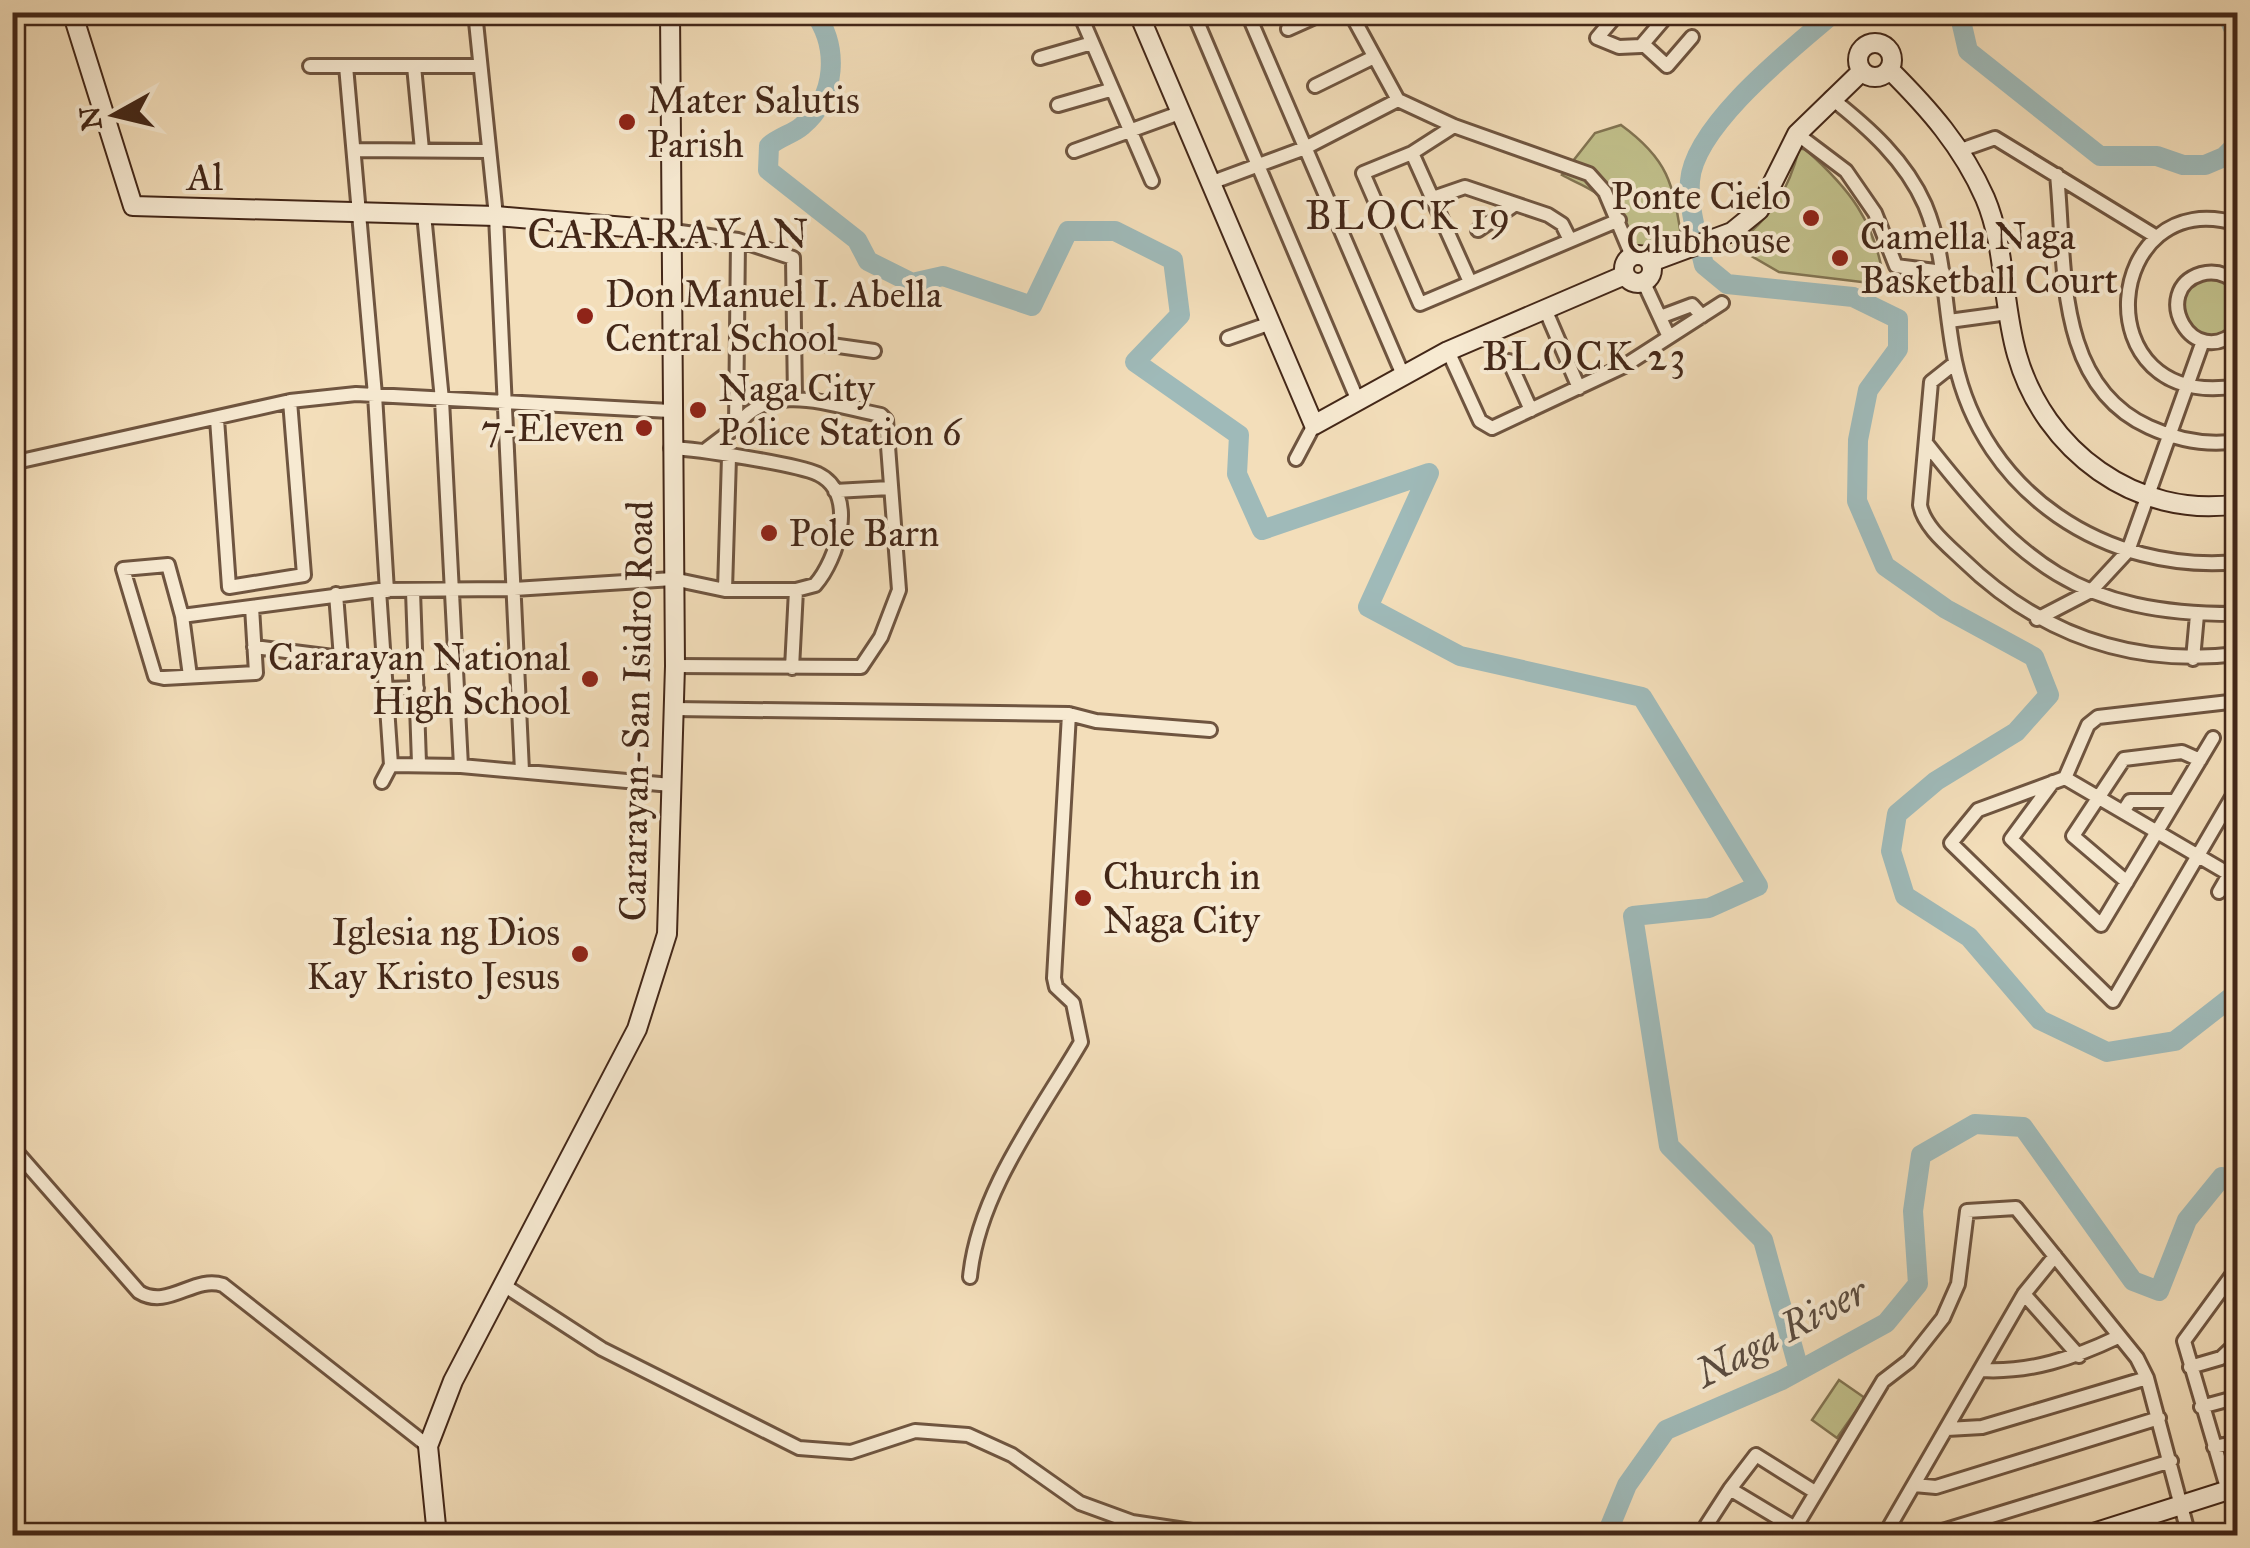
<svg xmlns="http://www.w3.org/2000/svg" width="2250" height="1548" viewBox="0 0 2250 1548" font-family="'IM FELL Great Primer',serif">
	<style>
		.green { fill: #c1c08b; stroke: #827452; stroke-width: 2.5 }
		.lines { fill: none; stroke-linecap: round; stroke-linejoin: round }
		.river { stroke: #9fbab9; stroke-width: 20 }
		.street-casing { stroke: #6f5540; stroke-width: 18 }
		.secondary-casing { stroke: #432718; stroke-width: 22 }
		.street { stroke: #f7ead2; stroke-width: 12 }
		.secondary { stroke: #f7ead2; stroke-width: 18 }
		.poi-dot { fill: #8f2418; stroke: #f7ead2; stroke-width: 4 }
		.labels { text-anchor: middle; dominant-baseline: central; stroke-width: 8; stroke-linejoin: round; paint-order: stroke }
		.poi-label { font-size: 38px; fill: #432718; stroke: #f7ead2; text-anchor: start }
		.street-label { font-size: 38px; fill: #432718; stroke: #f7ead2 }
		.neighbourhood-label { font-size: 40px; letter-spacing: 2.5px; fill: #432718; stroke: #f7ead2 }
		.water-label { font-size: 40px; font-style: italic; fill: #5a4c40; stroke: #f7ead2 }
		.quarter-label { font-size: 42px; letter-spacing: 2.5px; fill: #432718; stroke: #f7ead2 }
	</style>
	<rect width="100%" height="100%" fill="#f3deba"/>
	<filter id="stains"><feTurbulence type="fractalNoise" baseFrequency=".002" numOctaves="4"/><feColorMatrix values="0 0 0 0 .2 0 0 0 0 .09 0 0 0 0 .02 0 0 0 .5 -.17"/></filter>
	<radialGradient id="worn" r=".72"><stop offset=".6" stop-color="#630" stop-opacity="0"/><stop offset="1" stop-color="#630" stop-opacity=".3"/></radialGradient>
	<path class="green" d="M1621,125C1672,162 1673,187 1683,247C1616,266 1633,239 1603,199C1595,189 1574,182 1562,175L1595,133Z
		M1799,149H1805C1850,189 1874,220 1884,280L1870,283L1779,272L1734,246C1770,218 1788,193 1799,149Z
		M2182 307a29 29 0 1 1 58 0a29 29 0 1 1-58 0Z
		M1839,1380L1865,1398L1837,1438L1812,1420Z"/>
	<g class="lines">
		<path class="river" d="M814,12C839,47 837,96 802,126C793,134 779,137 769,146L768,170L857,240L868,261L912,283L943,276L1032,306L1068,231H1115L1173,260L1180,315L1135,362L1239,435L1237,474L1262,530L1429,473L1368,607L1460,656L1642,697L1758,886L1709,908L1633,916L1669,1146L1763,1240L1799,1370
			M1835,12C1794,47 1694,125 1690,181C1688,208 1698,239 1704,265L1727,284L1853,297L1898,319V349L1868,390L1858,440L1857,501L1885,566L1946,609L2034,657L2049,695L2016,732L1936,781L1897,814L1891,851L1905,896L1969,937L2040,1020L2107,1052L2175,1041L2238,992
			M1959,12L1968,51L2100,156H2157L2183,165H2205L2224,157L2238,143
			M2226,12L2238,39
			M1606,1536L1627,1485L1666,1430L1782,1380L1886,1323L1918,1284L1913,1211L1921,1155L1975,1124L2023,1127L2133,1281L2159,1291L2187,1220L2222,1177L2238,1180"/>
		<g class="street-casing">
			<path id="street" d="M475,12L496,216L522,771
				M1079,12L1152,181
				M1193,12L1358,401
				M1247,12L1403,375
				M1350,12L1398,100L1454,126L1589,174L1605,192L1632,256
				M1619,12L1597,38L1619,47L1641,46L1670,12
				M1028,13L1030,12
				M1288,29L1326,12
				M1643,44L1667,66L1692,37
				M1040,58L1092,43
				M310,66H478
				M346,66L375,395L387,591
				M414,66L422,150
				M1315,86L1374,57
				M1831,98C1869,128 1905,160 1925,205C1946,255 1944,309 1955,361C1983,493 2106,574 2238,562
				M1058,105L1110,90
				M1454,126L1412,153L1363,173L1420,304L1619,220
				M1797,134L1846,171L1875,213L1896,266L1943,272
				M354,150L489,151
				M1961,150L1995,138L2155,236
				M1074,151L1182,112
				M1412,153L1470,282
				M2057,175C2066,263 2054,384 2149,427C2177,440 2205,446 2238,441
				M1213,182L1305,148L1398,100
				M1433,198L1465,187L1548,215L1562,224L1570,240
				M424,214L442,400L461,766
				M2238,224C2103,182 2080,413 2238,386
				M1478,230L1514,205
				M673,231L738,240L793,258L795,399
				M1644,283L1669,337
				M2238,284C2227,274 2215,270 2201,274C2149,290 2192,373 2238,330
				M1545,309L1579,388
				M1660,317L1692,305L1702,316
				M1949,321L2008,313
				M1228,338L1268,324
				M796,340L874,351
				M1448,351L1480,421L1492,428L1624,366L1722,303
				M1509,361L1531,410
				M1955,363L1931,382L1920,505C1924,526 1946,544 1962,559C2039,634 2131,667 2238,654
				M217,419L229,587L304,575L290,401
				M1926,443C2020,563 2078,615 2238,614
				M707,449L736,427L738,240
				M1296,459L1314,425
				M12,463L290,401L356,394L670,411
				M835,491L890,488
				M379,590L391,765L382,782
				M725,590L729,457
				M413,591L419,763
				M182,616L379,590L514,589L673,579L725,590H796L815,585C837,560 859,494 818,474C796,464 697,449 671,448
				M2037,619L2091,591L2128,551L2203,341
				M254,647L341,658L336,594
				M2193,659L2197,615
				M675,666L861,667L881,637L899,590L886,420L881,415C833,406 769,379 736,427
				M792,668L796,590
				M190,676L182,616L168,565L123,569L155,676L164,678L256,673L252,607
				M386,689L417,688
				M2238,701L2098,717L2088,725L2065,778L1978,810L1951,843L2113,1001L2238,787
				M674,709L1069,714L1096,721L1210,730
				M391,765L461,766L671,785
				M2065,778L2229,874
				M2053,782L2011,839L2101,925L2213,738
				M2123,812L2130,801H2175
				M2127,882L2073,836L2124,759L2182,752L2200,760
				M2219,892L2238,859
				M12,1147L139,1292C168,1310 194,1275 223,1285L428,1446
				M970,1277C978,1193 1039,1114 1081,1042L1073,1003L1056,987L1054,978L1069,714
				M502,1284L602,1349L799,1448L851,1452L915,1431L968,1435L1012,1455L1080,1503L1132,1522L1226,1536
				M2024,1294L2079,1356
				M2190,1367L2221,1358L2238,1342
				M1981,1370C2030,1373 2074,1358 2118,1337
				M2201,1407L2238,1397
				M1947,1429L1982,1427L2147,1378
				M2214,1447L2238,1442
				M1914,1485L1936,1487L2159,1418
				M2228,1491L2184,1341L2238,1267
				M1795,1528L1730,1489L1756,1455L1815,1492
				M1722,1536L1706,1526L1730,1489
				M1790,1536L1883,1381L1909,1361L1943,1318L1958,1284L1967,1211L2016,1208L2137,1358L2147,1378L2189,1536
				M1884,1536L2024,1294L2055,1256
				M1926,1536L2171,1461"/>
		</g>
		<g class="secondary-casing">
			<path id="secondary" d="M72,12L133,206L496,216L673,231
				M1138,12L1314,425L1448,351L1625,275
				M1858 60a17 17 0 1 1 34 0a17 17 0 1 1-34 0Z
				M1890,70C1929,109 1962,146 1985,198C2006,247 2002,304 2017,355C2044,450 2136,520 2238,504
				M1624 269a14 14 0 1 1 28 0a14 14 0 1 1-28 0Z
				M1651,262L1732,232L1759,210L1797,134L1862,71
				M437,1536L428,1446L453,1381L637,1029L667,934L675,666L670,12
				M2084,1536L2238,1487"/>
		</g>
		<use href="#street" class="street"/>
		<use href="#secondary" class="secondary"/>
	</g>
	<g class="poi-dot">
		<circle cx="627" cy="122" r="10"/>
		<circle cx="1811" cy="218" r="10"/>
		<circle cx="1840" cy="258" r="10"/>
		<circle cx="585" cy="316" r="10"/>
		<circle cx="698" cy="410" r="10"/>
		<circle cx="644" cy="428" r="10"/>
		<circle cx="769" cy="533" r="10"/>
		<circle cx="590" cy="679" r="10"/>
		<circle cx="1083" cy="898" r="10"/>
		<circle cx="580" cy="954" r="10"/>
	</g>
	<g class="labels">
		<g class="poi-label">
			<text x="647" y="100">Mater Salutis<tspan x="647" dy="44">Parish</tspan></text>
			<text x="1791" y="196" text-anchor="end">Ponte Cielo<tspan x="1791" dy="44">Clubhouse</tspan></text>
			<text x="1860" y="236">Camella Naga<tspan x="1860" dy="44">Basketball Court</tspan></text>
			<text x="605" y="294">Don Manuel I. Abella<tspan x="605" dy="44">Central School</tspan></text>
			<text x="718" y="388">Naga City<tspan x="718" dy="44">Police Station 6</tspan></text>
			<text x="624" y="428" text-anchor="end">7-Eleven</text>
			<text x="789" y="533">Pole Barn</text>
			<text x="570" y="657" text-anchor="end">Cararayan National<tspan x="570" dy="44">High School</tspan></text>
			<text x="1103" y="876">Church in<tspan x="1103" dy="44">Naga City</tspan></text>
			<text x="560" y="932" text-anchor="end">Iglesia ng Dios<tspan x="560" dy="44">Kay Kristo Jesus</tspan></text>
		</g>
		<g class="street-label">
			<text x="205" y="177">Al</text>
			<text transform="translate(636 711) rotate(-89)">Cararayan-San Isidro Road</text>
		</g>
		<g class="neighbourhood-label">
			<text x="1409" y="215">BLOCK 19</text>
			<text x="1585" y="356">BLOCK 23</text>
		</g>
		<g class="water-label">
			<text transform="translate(1781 1332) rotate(-28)">Naga River</text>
		</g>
		<g class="quarter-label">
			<text x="669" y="234">CARARAYAN</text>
		</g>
	</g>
	<rect width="2250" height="1548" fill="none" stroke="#f3deba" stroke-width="50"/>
	<rect x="15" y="15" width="2220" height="1518" fill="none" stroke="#432718" stroke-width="5"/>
	<rect x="25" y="25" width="2200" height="1498" fill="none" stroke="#432718" stroke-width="2.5"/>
	<g transform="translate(115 115) rotate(262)" stroke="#f7ead2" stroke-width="8" paint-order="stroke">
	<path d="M0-8L18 38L0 25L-18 38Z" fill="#432718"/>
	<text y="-15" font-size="28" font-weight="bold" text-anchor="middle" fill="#432718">N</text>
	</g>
	<rect width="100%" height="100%" filter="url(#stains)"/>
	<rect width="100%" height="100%" fill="url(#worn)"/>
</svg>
